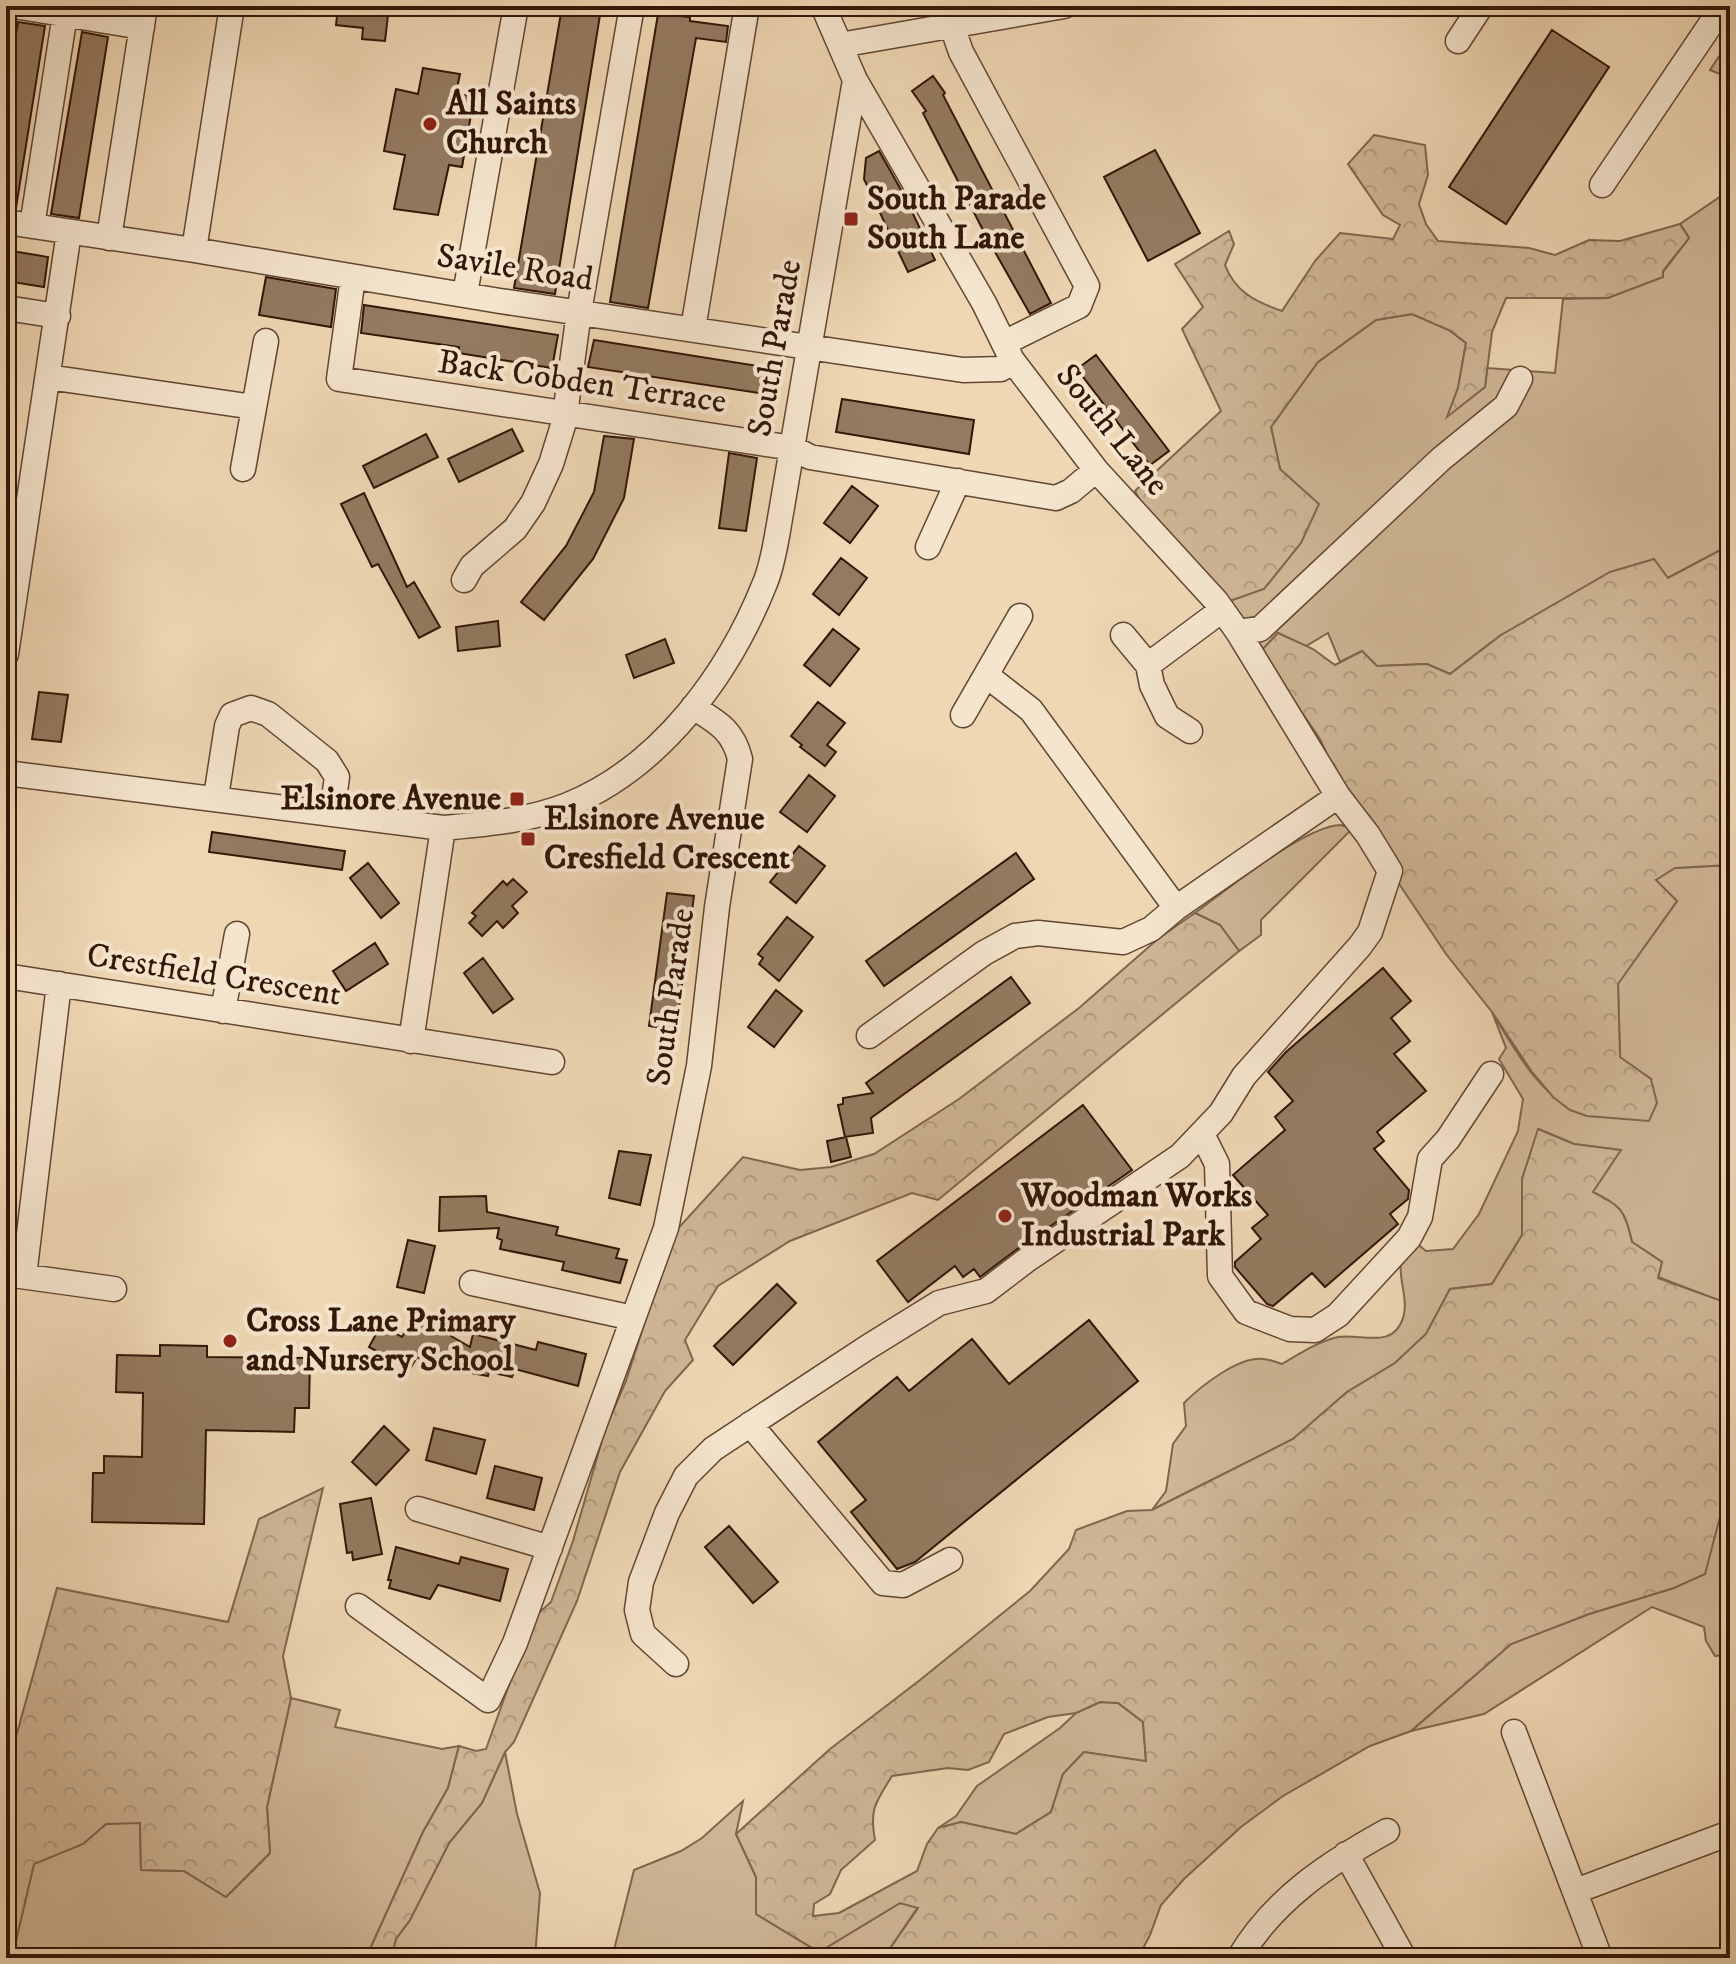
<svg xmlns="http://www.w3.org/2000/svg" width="1736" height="1964" viewBox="0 0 1736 1964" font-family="'IM FELL DW Pica',serif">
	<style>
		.green { fill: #cfb696; stroke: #80664e; stroke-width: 2 }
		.forest { fill: url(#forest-crowns); stroke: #80664e; stroke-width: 2; fill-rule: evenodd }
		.building { fill: #947a60; stroke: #321606; stroke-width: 2 }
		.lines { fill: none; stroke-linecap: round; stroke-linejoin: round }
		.minor-casing { stroke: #614632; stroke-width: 27 }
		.minor { stroke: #f5e5ce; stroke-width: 24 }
		.poi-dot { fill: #8f2418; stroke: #f5e5ce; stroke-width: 3 }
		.labels { text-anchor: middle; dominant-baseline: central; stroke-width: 8; stroke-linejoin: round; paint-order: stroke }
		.poi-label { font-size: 34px; font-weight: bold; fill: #321606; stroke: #f5e5ce; text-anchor: start }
		.street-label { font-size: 34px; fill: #321606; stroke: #f5e5ce }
	</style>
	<defs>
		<pattern id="forest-crowns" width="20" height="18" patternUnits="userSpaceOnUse" patternTransform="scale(2)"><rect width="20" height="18" fill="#cfb696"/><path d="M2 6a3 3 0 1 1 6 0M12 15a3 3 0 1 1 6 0" fill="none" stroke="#b29c80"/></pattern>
	</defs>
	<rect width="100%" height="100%" fill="#efd7b4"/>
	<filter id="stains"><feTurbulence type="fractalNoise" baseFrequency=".0025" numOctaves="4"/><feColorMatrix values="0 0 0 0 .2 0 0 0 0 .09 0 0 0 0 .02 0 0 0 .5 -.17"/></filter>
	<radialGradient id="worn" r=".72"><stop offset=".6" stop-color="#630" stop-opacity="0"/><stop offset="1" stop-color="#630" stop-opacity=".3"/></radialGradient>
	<path class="green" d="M1730,40V155L1725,138L1730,78L1710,70Z
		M1730,190V545L1668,578L1501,635L1450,674L1427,664L1377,666L1362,651L1340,662L1328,633L1306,646L1278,633L1260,652L1224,603L1280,469L1271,427L1318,362L1376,320L1412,314L1449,330L1466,343L1458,388L1448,415L1485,387L1487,368L1555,373L1563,299L1608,298L1663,272L1689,238L1680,224Z
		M1341,825L1352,829L1261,920V935L1239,951L1220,925L1195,913C1228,889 1304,826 1341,825Z
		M1730,865V1318L1718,1300L1658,1277L1662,1262L1632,1242C1624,1209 1622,1207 1592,1192L1620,1150L1574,1144L1539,1129L1522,1179V1235L1492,1284L1450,1289L1426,1334L1395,1363L1347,1392L1293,1439L1152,1510L1166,1491L1173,1444L1186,1426L1184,1403C1201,1386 1239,1356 1263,1359C1269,1359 1276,1362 1282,1364C1299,1354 1319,1341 1338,1337C1360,1333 1393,1350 1403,1318C1409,1300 1398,1278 1401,1262C1403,1255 1410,1247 1414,1241L1426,1251L1453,1249L1479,1214L1518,1131L1523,1099L1499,1059L1506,1048L1492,1012C1516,1052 1542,1100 1587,1116L1651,1079L1620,1058L1618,983L1677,901L1655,880L1674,868Z
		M1730,1479V1652L1727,1655L1715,1656L1706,1641L1704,1627L1652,1607L1484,1714L1411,1731L1511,1644L1589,1614L1674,1588L1723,1504Z
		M291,1698L340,1710L335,1727L442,1749L459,1746L448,1788L423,1832L366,1958H12L34,1863L83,1844L106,1824L140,1822L141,1870L184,1871L226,1897L270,1853L267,1807Z
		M1100,1702L1118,1703L1143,1722L1146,1762L1084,1752L1063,1774L1051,1812L1016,1834L961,1822L938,1828L956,1816L977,1786L1060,1728L1076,1713Z
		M505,1752L517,1814L540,1893L535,1958H391L396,1939L410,1920L449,1843L482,1803Z
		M743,1801L736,1834L756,1877V1914L819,1952L900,1903L918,1907L889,1950L891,1958H612L634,1870L681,1851L702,1838Z"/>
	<path class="forest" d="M1374,135L1425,145L1428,175L1419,204L1426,224L1438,241L1529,248L1555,255L1589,240L1620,241L1680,224L1689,238L1663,271V277L1608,298H1506L1492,332L1485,387L1447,417L1458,388L1466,343L1449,330L1412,314L1376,320L1318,362L1271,427L1280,469L1319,504L1301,543L1264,589L1224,603L1151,522L1135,491L1221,411L1182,329L1203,307L1175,264L1229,231L1234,244L1225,265C1235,292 1256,302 1282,311L1315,261L1340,233L1393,239L1400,225L1383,215L1348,164Z
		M1730,545V865L1675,868L1656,880L1677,901L1618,984L1620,1057L1651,1079L1657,1103L1649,1121L1587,1116L1570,1110L1553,1097L1532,1072L1492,1012L1446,954L1359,824L1320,739L1260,652L1278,633L1313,649L1335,665L1362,651L1377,666L1427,664L1450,674L1501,635L1610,572L1654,559L1668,578Z
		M1195,913L1220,925L1239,951L938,1200L912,1193L790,1241L718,1286L685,1340L693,1360L665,1391L620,1472L577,1601L514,1742L505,1752L482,1803L449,1843L410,1920L396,1939L391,1958H366L423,1832L448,1788L459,1746L476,1751L486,1749L533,1618L551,1602L573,1541L605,1430L626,1381L673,1234L743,1157L800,1170L831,1167L874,1154L959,1099L1079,1008L1159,938Z
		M1538,1129L1574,1144L1621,1150L1593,1192C1622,1207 1624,1209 1632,1242L1662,1262L1658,1278L1719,1300L1730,1318V1479L1705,1574L1674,1588L1589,1614L1511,1644L1411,1731L1370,1746L1283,1796L1241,1827L1184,1879L1161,1905L1150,1935L1138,1958H891L889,1950L918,1908L900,1903L819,1952L756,1914V1877L736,1834L830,1749L920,1680L1030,1591L1069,1549L1076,1530L1127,1511L1152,1510L1293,1439L1347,1392L1395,1363L1426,1334L1450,1289L1492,1284L1522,1235V1179ZM1100,1702L1118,1703L1143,1722L1146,1761L1084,1752L1063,1774L1051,1812L1016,1834L961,1822L938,1828L927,1844L917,1871L839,1913L813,1916L814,1904L830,1894L841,1870L875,1840C869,1809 876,1802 892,1776L948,1768L968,1770L989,1762L1004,1734L1048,1717L1076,1713Z
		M323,1488L283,1656L291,1698L267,1807L270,1853L226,1897L184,1871L141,1870L140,1823L106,1824L83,1844L34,1864L12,1958H6V1738L16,1737L57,1588L228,1622L259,1519Z"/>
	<path class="building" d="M364,6H389L385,41L362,39L363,28L336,25L338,7L364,10Z
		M572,6L601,9L555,294L514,288L561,13L570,15Z
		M658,14L690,17V21L728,26L726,42L696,38L648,308L610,302Z
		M18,22L45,26L16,208L6,207V95Z
		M1552,30L1609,67L1506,224L1449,187Z
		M82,32L108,37L79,218L51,214Z
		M423,68L460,74L456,93L474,97L462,167L449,165L438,215L394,209L405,155L384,151L396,89L418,94Z
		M933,76L945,93L943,95L1051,303L1030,314L986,236L923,113L926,111L912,91Z
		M1155,150L1200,233L1148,261L1104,177Z
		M879,151L904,195L935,260L908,272L864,179L866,158Z
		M6,250L48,257L44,287L6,281Z
		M266,277L336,289L331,327L259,315Z
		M364,305L558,335L552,368L458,353L459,347L361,333Z
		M594,340L771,368L766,394L588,367Z
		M1096,355L1169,451L1150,465L1077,369Z
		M842,399L974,420L969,454L836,432Z
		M512,429L523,451L459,482L448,459Z
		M426,434L438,457L374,488L363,466Z
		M604,436L634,439L624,498L593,559L544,620L521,602L566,546L594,492Z
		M729,453L757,458L746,531L719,528Z
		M852,486L878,506L850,543L824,523Z
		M364,493L407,587L414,582L440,627L419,638L378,564L372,567L341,504Z
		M841,558L867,578L839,615L813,594Z
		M498,621L500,646L458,651L456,627Z
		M833,629L859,649L830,686L804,665Z
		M665,639L674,663L634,678L626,655Z
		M39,692L68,695L61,742L32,739Z
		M818,702L845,723L827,745L836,752L825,766L800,747L802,745L791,736Z
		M809,775L835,796L807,832L780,812Z
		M212,832L345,851L342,870L209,852Z
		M799,846L825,866L796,903L770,882Z
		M1016,853L1034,879L884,986L866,961Z
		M368,863L399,903L381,918L350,878Z
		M513,879L527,892L512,906L518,913L503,928L497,921L482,936L469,923L476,916L472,913L503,881L507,885Z
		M667,893L694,896L676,1030L649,1026Z
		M787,917L813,937L779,981L759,964L763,958L758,954Z
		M375,943L388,964L346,991L333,971Z
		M483,958L513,999L493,1013L464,973Z
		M1383,968L1411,1001L1391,1018L1410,1041L1394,1054L1426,1091L1377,1132L1384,1141L1374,1149L1409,1190L1408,1199L1390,1214L1398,1224L1325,1287L1312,1273L1273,1306L1267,1304L1235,1267V1262L1261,1239L1252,1228L1268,1215L1233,1175L1285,1130L1275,1117L1293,1101L1268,1072L1286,1052Z
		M1011,977L1030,1003L871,1118L873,1133L845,1137L838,1105L843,1104V1098L873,1093L866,1083Z
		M776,990L802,1011L774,1047L748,1027Z
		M1083,1105L1132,1170L1020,1247L980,1277L974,1269L963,1277L955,1266L908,1302L877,1261Z
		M846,1137L851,1157L831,1162L827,1141Z
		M619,1151L651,1155L640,1205L609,1198Z
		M486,1196L487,1212L558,1227L556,1235L619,1249L616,1258L627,1260L620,1283L562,1270L564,1262L500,1249L502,1240L497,1238L499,1228L439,1231L440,1197Z
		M408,1240L435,1246L424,1293L397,1287Z
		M777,1284L796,1303L733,1365L714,1346Z
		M415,1315L470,1347L473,1334L536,1350L538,1342L586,1354L578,1386L515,1369L512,1377L489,1372L488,1376L439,1367L438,1369L417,1357L410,1369L369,1347L381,1325L402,1337Z
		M1089,1320L1138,1381L915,1562L897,1569L851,1512L866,1500L818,1442L897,1377L909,1391L972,1339L1009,1384Z
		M160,1345L207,1346V1357L310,1358L309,1408H295L294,1432L206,1430L204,1524L92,1522L93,1473H104V1456L142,1457L143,1393L116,1392L117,1355L160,1356Z
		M384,1426L409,1450L376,1485L352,1462Z
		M434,1428L485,1440L476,1474L426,1460Z
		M495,1466L542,1478L534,1510L487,1498Z
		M371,1498L382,1554L353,1560L352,1552L347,1553L340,1504Z
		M729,1526L778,1582L753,1603L705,1547Z
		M396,1547L459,1564L461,1557L508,1569L500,1601L438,1585L430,1599L389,1588L391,1580H388Z"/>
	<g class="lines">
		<g class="minor-casing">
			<path id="minor" d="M14,6L142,27
				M952,26L961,52L1087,286L1079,306L1004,343
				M1458,41L1481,6
				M840,45L1064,6
				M1602,185L1723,6
				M6,222L194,250L500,301L963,370L1001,369L1012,360
				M32,226L65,14
				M109,238L145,6
				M194,250L232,6
				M353,277L339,379L793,448L810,457L1056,498L1071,491L1096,470
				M465,294L516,6
				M6,308L58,316
				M693,329L747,6
				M48,377L254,407
				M243,469L266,341
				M928,547L958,481
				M464,580L472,566L515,529L533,503L551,464L564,422L579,312L632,6
				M1238,632L1260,629L1441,459L1506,406L1520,379
				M1123,635L1148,665
				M6,654L69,232
				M986,675L1020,616
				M963,715L986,675L1031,710L1176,908
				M1190,731L1167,716L1152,685L1148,665L1222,610
				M6,773L443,828C485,824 528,821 568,805C661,767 729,674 765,583C771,569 774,552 777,536L855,80
				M216,797L227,726L232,715L251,708L268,714L327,761L337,777L332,812
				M6,976L552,1062
				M223,1011L237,934
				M869,1036L984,953L1015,936L1038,933L1123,942L1151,929L1176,908L1338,796
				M411,1041L443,828
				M1202,1134L1217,1164L1220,1276L1246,1312L1290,1329L1315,1330L1338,1315L1409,1238L1420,1217L1430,1159L1448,1139L1491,1074
				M6,1274L114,1289
				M24,1276L59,984
				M472,1283L633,1318
				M750,1424L883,1583L903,1585L950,1560
				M418,1509L550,1548
				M358,1606L488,1700L515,1643L666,1228L699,1066L717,907L740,759C733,730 717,722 693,707
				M676,1664L643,1634L637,1610L641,1582L667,1513L686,1476L713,1449L868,1347L939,1303L986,1291L1028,1259L1180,1156L1221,1113L1244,1076L1360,946L1370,932L1390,871L1368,835L1338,796L1238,632L1216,601L1096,470L1012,360L984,303L855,80L823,6
				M1514,1732L1600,1958
				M1346,1854L1404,1958
				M1576,1891L1730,1833
				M1239,1958C1274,1899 1329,1863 1387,1831"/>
		</g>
		<use href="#minor" class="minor"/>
	</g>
	<g class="poi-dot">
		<circle cx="430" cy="124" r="8"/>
		<rect x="843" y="211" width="16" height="16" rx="4"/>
		<rect x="509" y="791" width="16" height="16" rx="4"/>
		<rect x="520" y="831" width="16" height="16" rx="4"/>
		<circle cx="1005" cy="1216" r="8"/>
		<circle cx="230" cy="1341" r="8"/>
	</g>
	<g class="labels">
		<g class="poi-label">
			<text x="446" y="104">All Saints<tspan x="446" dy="39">Church</tspan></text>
			<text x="867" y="199">South Parade<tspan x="867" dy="39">South Lane</tspan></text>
			<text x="501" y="799" text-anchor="end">Elsinore Avenue</text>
			<text x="544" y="819">Elsinore Avenue<tspan x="544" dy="39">Cresfield Crescent</tspan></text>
			<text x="1021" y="1196">Woodman Works<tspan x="1021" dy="39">Industrial Park</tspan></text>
			<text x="246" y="1321">Cross Lane Primary<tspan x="246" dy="39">and Nursery School</tspan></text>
		</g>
		<g class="street-label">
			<text transform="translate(515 268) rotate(9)">Savile Road</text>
			<text transform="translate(775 348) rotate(-80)">South Parade</text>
			<text transform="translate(582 382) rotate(8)">Back Cobden Terrace</text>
			<text transform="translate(1112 430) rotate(51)">South Lane</text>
			<text transform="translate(214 975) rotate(9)">Crestfield Crescent</text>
			<text transform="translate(671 997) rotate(-82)">South Parade</text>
		</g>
	</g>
	<rect width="1736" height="1964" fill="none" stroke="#efd7b4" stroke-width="32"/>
	<rect x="8" y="8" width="1720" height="1948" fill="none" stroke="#321606" stroke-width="4"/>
	<rect x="16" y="16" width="1704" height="1932" fill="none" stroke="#321606" stroke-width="2"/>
	<rect width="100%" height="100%" filter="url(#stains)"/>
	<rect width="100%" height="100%" fill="url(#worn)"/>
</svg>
